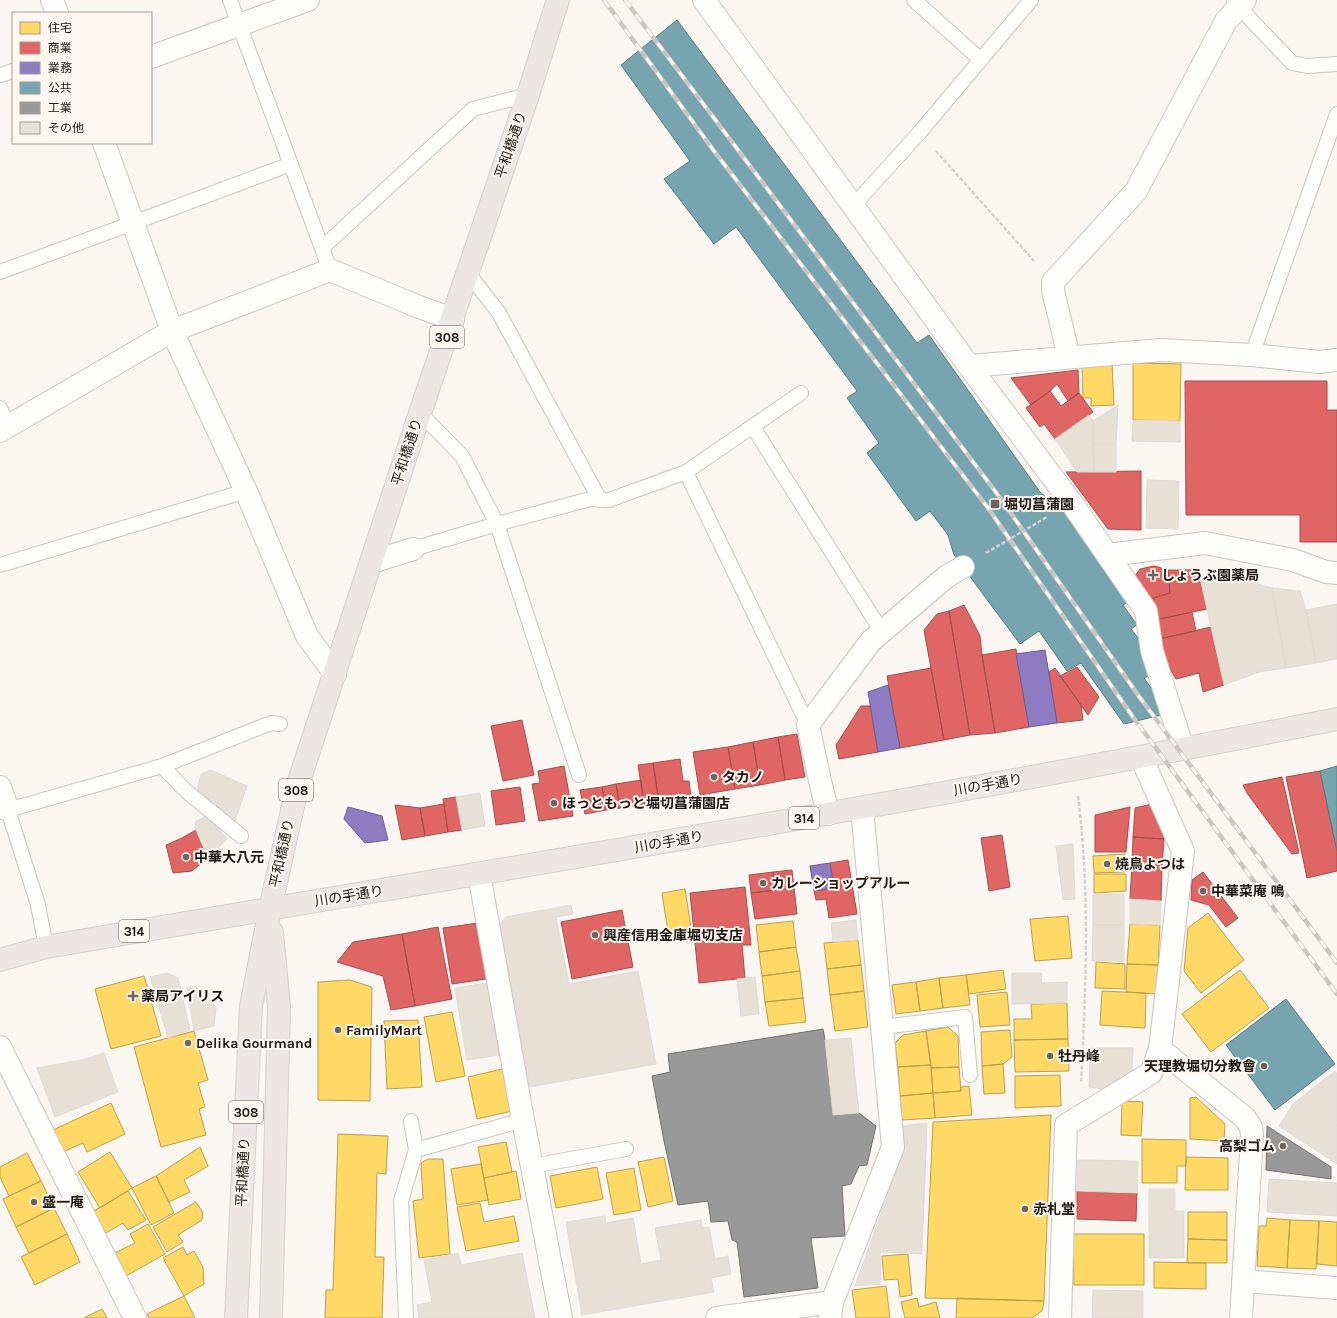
<svg xmlns="http://www.w3.org/2000/svg" width="1337" height="1318" viewBox="0 0 1337 1318" font-family="Karla,'Noto Sans JP',sans-serif">
	<style>
		.homes { fill: #ffd966; stroke: #bb9f4c }
		.shops { fill: #e06666; stroke: #a64e4c }
		.offices { fill: #8e7cc3; stroke: #6c5e8d }
		.public { fill: #76a5af; stroke: #5b7a7f }
		.industry { fill: #999; stroke: #747270 }
		.building { fill: #e7e0d4; stroke: #dfdcd5 }
		.lines { fill: none; stroke-linecap: round; stroke-linejoin: round }
		.lane-casing { stroke: #cac5c0; stroke-width: 16 }
		.street-casing { stroke: #cac5c0; stroke-width: 24 }
		.primary-casing { stroke: #d5d2cf; stroke-width: 24 }
		.path { stroke: #d3d1d1; stroke-width: 2.5; stroke-dasharray: 4 2; stroke-linecap: butt }
		.lane { stroke: #fefefd; stroke-width: 14 }
		.street { stroke: #fefefd; stroke-width: 22 }
		.primary { stroke: #ece6e4; stroke-width: 22 }
		.rail-casing { stroke: #c8c7c6; stroke-width: 4.5 }
		.rail { stroke: #fef6ef; stroke-width: 3; stroke-dasharray: 9; stroke-linecap: butt }
		.poi-dot { fill: #6a655f; stroke: #fef6ef; stroke-width: 1.5 }
		.labels { text-anchor: middle; dominant-baseline: central; stroke-width: 4; stroke-linejoin: round; paint-order: stroke }
		.shield { fill: #fef6ef; stroke: #605a53; stroke-width: 1 }
		.shield-label { font-size: 13px; font-weight: bold; fill: #1d1710 }
		.street-label { font-size: 14px; fill: #1d1710; stroke: #fef6ef }
		.poi-label { font-size: 14px; font-weight: bold; fill: #1d1710; stroke: #fef6ef; text-anchor: start }
	</style>
	<rect width="100%" height="100%" fill="#faf6f2"/>
	<path class="homes" d="M1112,362L1114,405L1091,406V398H1083L1082,363Z
		M1133,363L1181,364L1180,421L1133,420Z
		M1125,854V872L1094,873L1093,856Z
		M1094,874H1126V891L1094,893Z
		M685,889L692,934L669,938L662,893Z
		M1208,913L1244,960L1201,993L1184,971L1188,928Z
		M1068,916L1072,958L1035,961L1030,919Z
		M793,921L796,947L759,952L756,925Z
		M1130,924L1160,925L1158,965L1127,964Z
		M858,940L861,965L827,969L824,943Z
		M796,947L800,971L762,976L759,952Z
		M1096,962L1125,964V989L1095,988Z
		M1127,964L1158,965L1156,994L1126,992Z
		M861,965L864,991L830,995L827,969Z
		M1003,970L1006,989L969,994L966,975Z
		M1240,970L1269,1008L1211,1052L1182,1014Z
		M800,971L803,998L765,1002L762,976Z
		M966,975L970,1005L943,1008L939,978Z
		M144,976L161,1036L111,1049L95,989Z
		M939,978L943,1008L920,1011L916,982Z
		M350,980L372,987L370,1101L318,1100V982Z
		M916,982L920,1011L896,1014L892,985Z
		M864,991L868,1027L835,1031L830,995Z
		M1102,991L1146,993L1145,1028L1100,1025Z
		M1007,992L1010,1025L980,1027L977,995Z
		M803,998L806,1022L769,1026L765,1002Z
		M1067,1003L1068,1039L1014,1040V1019H1032L1031,1004Z
		M452,1012L465,1076L436,1082L424,1017Z
		M418,1020L422,1087L387,1089L384,1021Z
		M948,1027L958,1036L959,1067L931,1068L926,1031Z
		M1010,1030L1012,1057L1003,1064L982,1066L981,1032Z
		M194,1031L208,1080L198,1083L205,1107L199,1109L206,1135L161,1147L134,1047Z
		M926,1031L931,1065L898,1067L895,1043L903,1035Z
		M1068,1039L1069,1071L1015,1072L1014,1040Z
		M1003,1064L1005,1093L984,1094L982,1066Z
		M931,1065L933,1093L900,1096L898,1067Z
		M959,1067L961,1091L933,1093L931,1068Z
		M502,1069L512,1111L477,1119L468,1077Z
		M1060,1075L1061,1106L1015,1108V1076Z
		M969,1086L972,1115L935,1118L933,1093L961,1091V1087Z
		M933,1093L935,1118L902,1120L900,1096Z
		M1196,1097L1225,1124L1224,1141L1190,1139V1098Z
		M1122,1101L1143,1102L1141,1136L1121,1135Z
		M111,1103L125,1134L87,1152L83,1143L63,1152L53,1130Z
		M1051,1115L1044,1301L925,1298L933,1122Z
		M338,1134L388,1136L386,1174L377,1173L375,1257H384L382,1318H325L326,1290H333Z
		M1142,1139L1186,1140V1166H1177V1183H1142Z
		M506,1142L512,1172L484,1178L478,1147Z
		M200,1147L208,1166L184,1180L190,1192L169,1202L156,1176Z
		M110,1152L132,1188L100,1208L78,1172Z
		M27,1153L41,1181L9,1196L0,1177V1167Z
		M664,1157L673,1201L648,1207L638,1162Z
		M1186,1157L1228,1158V1190H1185Z
		M428,1159H443L450,1254L419,1258L413,1201L423,1199L421,1163Z
		M481,1164L488,1200L457,1205L451,1169Z
		M597,1167L603,1199L556,1208L550,1176Z
		M634,1168L641,1210L614,1215L606,1173Z
		M516,1171L521,1199L489,1205L484,1178Z
		M156,1176L174,1213L151,1225L132,1188Z
		M41,1181L54,1208L16,1227L3,1199Z
		M128,1191L146,1220L128,1230L123,1223L106,1233L92,1212Z
		M196,1202L203,1213L202,1220L178,1235L183,1242L167,1252L153,1227Z
		M480,1203L484,1222L514,1216L519,1241L466,1251L457,1207Z
		M54,1208L67,1234L29,1253L16,1227Z
		M1188,1212H1227V1240L1188,1239Z
		M1267,1218L1290,1220L1287,1268L1257,1266L1259,1226H1266Z
		M1290,1220L1319,1221L1316,1269L1287,1268Z
		M1319,1221L1337,1222V1266L1317,1264Z
		M148,1224L165,1254L126,1276L115,1253L135,1243L130,1234Z
		M67,1234L80,1262L35,1285L21,1257Z
		M1073,1234H1144V1285H1074Z
		M1188,1239L1227,1240V1263H1187Z
		M183,1247L187,1255L194,1251L203,1267L204,1284L184,1296L163,1258Z
		M908,1254L912,1295L900,1297L898,1279L884,1280L882,1256Z
		M1154,1262L1206,1263V1289L1154,1288Z
		M886,1286L890,1318H856L852,1290Z
		M184,1296L195,1318H149L147,1314Z
		M917,1298L919,1307L936,1302L940,1318H905L901,1302Z
		M957,1298L1044,1301L1042,1311L1032,1318H956Z
		M102,1309L107,1318H84Z"/>
	<path class="shops" d="M1078,370L1079,393L1068,401L1057,384L1050,391L1031,405L1011,378Z
		M1185,381H1327V410H1337V542H1300V515H1186Z
		M1050,391L1061,406L1079,393L1093,412L1055,439L1044,424L1040,427L1026,408Z
		M1141,471V530L1108,529L1066,472Z
		M1154,566L1168,570L1170,593L1150,599L1135,576L1140,569Z
		M1168,570H1197L1207,609L1155,620L1150,599L1170,593Z
		M964,605L980,636L982,655L995,733L970,735L949,611Z
		M949,611L970,735L944,740L924,630L937,614Z
		M1192,612L1196,631L1159,639L1155,620Z
		M1211,627L1224,685L1203,692L1199,673L1176,679L1161,653L1159,639Z
		M1016,649L1029,727L995,733L982,655Z
		M1077,667L1099,697L1088,715L1060,676Z
		M931,668L944,740L900,748L887,676Z
		M1055,668L1081,705L1083,720L1057,723L1049,672Z
		M861,706H870L878,752L839,759L836,745Z
		M522,720L534,775L503,781L491,726Z
		M797,734L805,777L785,780L778,737Z
		M778,737L785,780L760,785L753,742Z
		M753,742L760,785L735,789L728,747Z
		M728,747L735,789L700,795L693,752Z
		M680,759L683,781H689L691,797L659,802L653,763Z
		M653,763L659,802L644,804L638,765Z
		M564,766L573,816L539,821L532,784L540,783L538,771Z
		M1320,771L1337,851V871L1307,878L1286,777Z
		M1282,777L1299,853L1292,854L1247,793L1243,785Z
		M641,780L644,804L620,808L616,784Z
		M616,784L620,808L606,810L602,787Z
		M520,787L525,821L496,825L491,791Z
		M602,787L606,810L585,814L580,790Z
		M456,797L462,830L448,832L443,799Z
		M444,804L448,832L425,836L420,808Z
		M1152,804L1165,833L1164,839L1133,837L1135,808Z
		M395,805L420,808L425,836L402,840Z
		M1130,807L1126,852H1095V815Z
		M196,830L208,858L192,871L173,873L166,845L182,838Z
		M1002,835L1010,887L989,891L981,838Z
		M1133,837L1164,839L1162,866L1132,864Z
		M848,860L857,914L829,918L826,899L816,900L814,891L834,888L830,863Z
		M1132,864L1162,866L1161,901L1130,899Z
		M792,870L797,914L755,919L751,893L776,890L773,872Z
		M773,872L776,890L751,893L749,875Z
		M1203,872L1238,918L1226,927L1209,905L1191,900L1192,880Z
		M745,887L751,945H742L745,978L699,983L690,893Z
		M622,910L633,967L572,979L561,922Z
		M478,923L486,979L452,984L443,928Z
		M438,927L452,999L415,1006L402,934Z
		M402,934L415,1006L391,1010L383,976L337,962L353,942Z
		M1077,1191L1137,1193L1136,1221L1077,1219Z"/>
	<path class="offices" d="M1045,650L1057,723L1029,727L1016,654Z
		M888,685L900,748L878,752L868,692Z
		M348,807L382,816L388,840L365,843L344,819Z
		M830,863L834,888L814,891L810,866Z"/>
	<path class="public" d="M677,20L917,343L929,335L1040,492L1067,515L1129,601L1123,605L1137,625L1131,629L1142,643L1148,676L1144,678L1169,713L1124,724L1081,663L1067,671L1039,631L1020,644L954,555L948,535L930,511L916,521L867,453L879,443L847,398L857,391L736,227L714,244L664,179L690,161L621,65Z
		M1337,766V851L1320,771Z
		M1286,999L1335,1064L1275,1110L1226,1045Z"/>
	<path class="industry" d="M823,1029L825,1040L833,1115L859,1113L876,1126L867,1165L859,1166L851,1184L842,1186L845,1236L811,1238L818,1288L744,1297L737,1242L732,1240L728,1221L711,1222L708,1201L678,1205L664,1141L652,1076L670,1072L668,1054Z
		M1267,1126L1331,1167V1179L1266,1170Z"/>
	<path class="building" d="M1118,405L1116,444H1093V421Z
		M1089,415L1093,421L1094,472H1077L1055,439Z
		M1133,420L1180,421V442L1132,441Z
		M1093,444H1116V472H1094Z
		M1147,480L1179,481L1178,529L1146,528Z
		M1219,573L1272,588L1286,668L1259,672L1224,685L1200,578Z
		M1272,588L1300,591L1306,610L1316,663L1286,668Z
		M1337,604V659L1316,663L1306,610Z
		M211,770L247,786L235,821L224,816L197,790L201,774Z
		M480,793L485,826L462,830L456,797Z
		M208,815L227,839L208,858L196,830L195,822Z
		M1073,844L1075,899L1063,900L1056,846Z
		M1093,894H1124V925H1093Z
		M1130,899L1161,901L1160,925L1130,924Z
		M571,905L573,914L556,917L569,984L638,971L656,1064L530,1087L500,924L506,917Z
		M856,920L858,940L833,942L831,923Z
		M1093,925H1124V961H1092Z
		M167,973L178,978L190,1030L168,1038L150,977Z
		M1012,973H1042L1041,983L1067,982V1003L1012,1004Z
		M755,977L759,1014L741,1016L737,979Z
		M487,983L499,1055L467,1060L455,988Z
		M196,987L216,1007L214,1026L194,1031L187,988Z
		M851,1038L859,1113L833,1115L825,1040Z
		M1090,1048H1133L1132,1071L1103,1089L1089,1087Z
		M104,1053L118,1092L55,1117L37,1068L86,1059Z
		M1335,1071L1337,1074V1124L1336,1125L1337,1126V1164L1279,1126L1293,1104Z
		M927,1123L922,1254L880,1252L881,1284L855,1286L898,1166L904,1138L902,1126Z
		M1078,1160L1138,1161L1137,1193L1077,1191Z
		M1269,1179L1337,1183V1216L1267,1212Z
		M1149,1189H1175V1211H1184V1258H1149Z
		M605,1216L606,1223L633,1218L641,1264L661,1260L655,1228L701,1220L702,1228L709,1227L715,1259L728,1256L731,1274L711,1278L714,1292L582,1315L566,1222Z
		M458,1253L461,1265L522,1253L535,1318H419L417,1305L432,1302L424,1260Z
		M1093,1290L1143,1291V1318H1092Z"/>
	<g class="lines">
		<g class="lane-casing">
			<path id="lane" d="M230,0L330,270
				M914,0L981,60
				M1234,2L1292,63L1307,66L1337,64
				M0,75L13,71
				M853,206L920,132L1031,0
				M322,248L473,109L528,95
				M0,272L133,223L291,164
				M468,273L499,313L600,500
				M1252,355L1337,114
				M0,408L8,426
				M420,413L462,456L497,524L579,775
				M753,427L882,632
				M686,472L808,725
				M413,549L497,524L590,499L609,500L686,472L801,393
				M0,565L246,491
				M162,766L186,791L241,836
				M8,810L38,905L46,947
				M1,812L162,766L271,723L280,724
				M882,1027L965,1017L970,1075
				M411,1121L416,1150
				M532,1166L626,1149
				M406,1318L401,1201L416,1150L523,1120"/>
		</g>
		<g class="street-casing">
			<path id="street" d="M52,0L57,13
				M704,0L969,366L1071,502L1146,611L1152,651L1183,749
				M151,57L308,0
				M104,143L172,331L246,491L307,636L335,674
				M1069,357L1053,291V282L1136,191L1226,21L1245,0
				M969,366L1161,350L1252,355L1319,362L1337,360
				M0,431L172,331L330,270L419,307L453,319
				M1108,555L1205,543L1293,560L1326,572L1337,573
				M372,562L413,549
				M0,787L8,810
				M828,814L820,781L808,725L871,641L946,577L963,567
				M479,874L523,1120L561,1318
				M0,1047L135,1318
				M1160,1049L1245,1118L1251,1127L1252,1136L1241,1318
				M1243,1281L1337,1288
				M717,1318L832,1302
				M830,1318L832,1302L893,1147L862,808
				M1060,1318L1066,1125L1151,1073L1160,1049L1183,851L1141,757"/>
		</g>
		<g class="primary-casing">
			<path id="primary" d="M0,960L46,947C477,873 908,804 1337,719
				M236,1318L251,1006L270,909L298,784L420,413L528,95L558,0
				M271,1318L279,1007L272,932"/>
		</g>
		<path class="path" d="M936,151L1034,261
			M986,553L1047,517
			M1078,796C1090,892 1086,987 1081,1083"/>
		<use href="#lane" class="lane"/>
		<use href="#street" class="street"/>
		<use href="#primary" class="primary"/>
		<g class="rail-casing">
			<path id="rail" d="M604,0L714,151L988,508L1133,717L1337,994
				M625,0L1001,499L1138,695L1337,963"/>
		</g>
		<use href="#rail" class="rail"/>
	</g>
	<g class="poi-dot">
		<rect x="990" y="499" width="10" height="10" rx="2"/>
		<path d="M1151 569h4v4h4v4h-4v4h-4v-4h-4v-4h4z"/>
		<circle cx="714" cy="777" r="4"/>
		<circle cx="554" cy="803" r="4"/>
		<circle cx="186" cy="857" r="4"/>
		<circle cx="1107" cy="864" r="4"/>
		<circle cx="763" cy="883" r="4"/>
		<circle cx="1203" cy="891" r="4"/>
		<circle cx="595" cy="935" r="4"/>
		<path d="M131 990h4v4h4v4h-4v4h-4v-4h-4v-4h4z"/>
		<circle cx="338" cy="1030" r="4"/>
		<circle cx="188" cy="1043" r="4"/>
		<circle cx="1050" cy="1056" r="4"/>
		<circle cx="1264" cy="1066" r="4"/>
		<circle cx="1283" cy="1146" r="4"/>
		<circle cx="34" cy="1202" r="4"/>
		<circle cx="1025" cy="1209" r="4"/>
	</g>
	<g class="labels">
		<g class="shield">
			<rect x="430" y="326" width="34" height="22" rx="3"/>
			<rect x="279" y="779" width="34" height="22" rx="3"/>
			<rect x="789" y="807" width="30" height="22" rx="3"/>
			<rect x="119" y="920" width="30" height="22" rx="3"/>
			<rect x="229" y="1101" width="34" height="22" rx="3"/>
		</g>
		<g class="shield-label">
			<text x="447" y="337">308</text>
			<text x="296" y="790">308</text>
			<text x="804" y="818">314</text>
			<text x="134" y="931">314</text>
			<text x="246" y="1112">308</text>
		</g>
		<g class="street-label">
			<text transform="translate(511 145) rotate(-71)">平和橋通り</text>
			<text transform="translate(407 452) rotate(-72)">平和橋通り</text>
			<text transform="translate(988 785) rotate(-10)">川の手通り</text>
			<text transform="translate(669 842) rotate(-10)">川の手通り</text>
			<text transform="translate(282 853) rotate(-78)">平和橋通り</text>
			<text transform="translate(349 896) rotate(-9)">川の手通り</text>
			<text transform="translate(243 1172) rotate(-87)">平和橋通り</text>
		</g>
		<g class="poi-label">
			<text x="1004" y="504">堀切菖蒲園</text>
			<text x="1161" y="575">しょうぶ園薬局</text>
			<text x="722" y="777">タカノ</text>
			<text x="562" y="803">ほっともっと堀切菖蒲園店</text>
			<text x="194" y="857">中華大八元</text>
			<text x="1115" y="864">焼鳥よつは</text>
			<text x="771" y="883">カレーショップアルー</text>
			<text x="1211" y="891">中華菜庵 鳴</text>
			<text x="603" y="935">興産信用金庫堀切支店</text>
			<text x="141" y="996">薬局アイリス</text>
			<text x="346" y="1030">FamilyMart</text>
			<text x="196" y="1043">Delika Gourmand</text>
			<text x="1058" y="1056">牡丹峰</text>
			<text x="1256" y="1066" text-anchor="end">天理教堀切分教會</text>
			<text x="1275" y="1146" text-anchor="end">高梨ゴム</text>
			<text x="42" y="1202">盛一庵</text>
			<text x="1033" y="1209">赤札堂</text>
		</g>
	</g>
	<rect x="12" y="12" width="140" height="132" fill="#fef6ef" stroke="#a49d96"/>
	<rect x="20" y="22" width="20" height="12" fill="#ffd966" stroke="#a49d96"/>
	<text x="48" y="32" font-size="12" fill="#1d1710">住宅</text>
	<rect x="20" y="42" width="20" height="12" fill="#e06666" stroke="#a49d96"/>
	<text x="48" y="52" font-size="12" fill="#1d1710">商業</text>
	<rect x="20" y="62" width="20" height="12" fill="#8e7cc3" stroke="#a49d96"/>
	<text x="48" y="72" font-size="12" fill="#1d1710">業務</text>
	<rect x="20" y="82" width="20" height="12" fill="#76a5af" stroke="#a49d96"/>
	<text x="48" y="92" font-size="12" fill="#1d1710">公共</text>
	<rect x="20" y="102" width="20" height="12" fill="#999999" stroke="#a49d96"/>
	<text x="48" y="112" font-size="12" fill="#1d1710">工業</text>
	<rect x="20" y="122" width="20" height="12" fill="#e7e0d4" stroke="#a49d96"/>
	<text x="48" y="132" font-size="12" fill="#1d1710">その他</text>
</svg>
